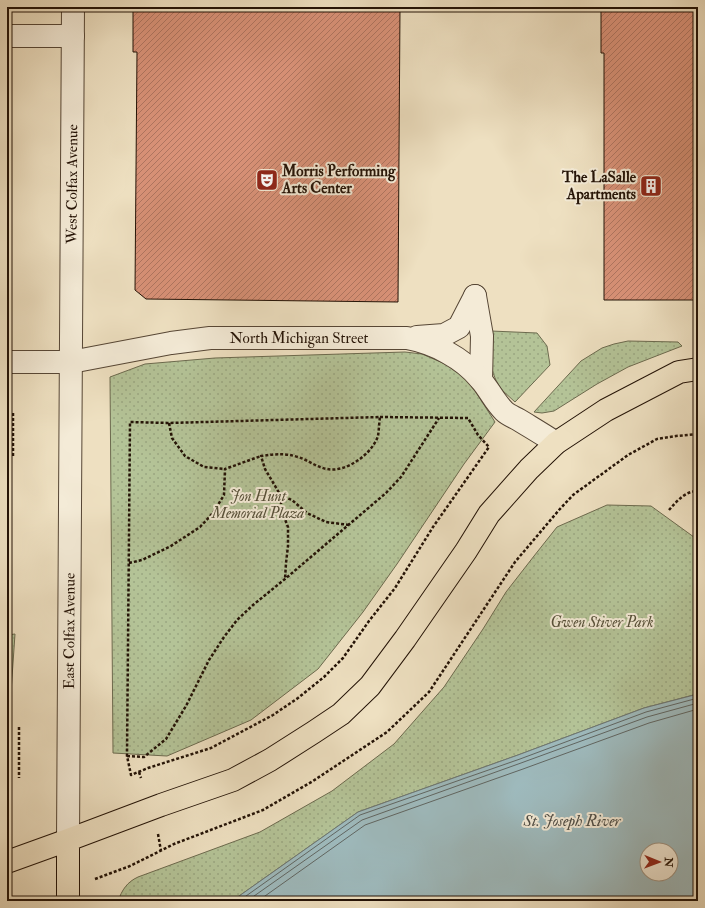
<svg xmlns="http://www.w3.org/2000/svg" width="705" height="908" viewBox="0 0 705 908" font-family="'IM FELL Double Pica',serif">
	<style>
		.green { fill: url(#green-dots); stroke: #6c6a4e }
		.water { fill: #9ebabd; stroke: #6d7774; fill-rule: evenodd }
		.pier { fill: #eee0c1 }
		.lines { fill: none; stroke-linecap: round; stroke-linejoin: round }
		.shore { stroke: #606662; stroke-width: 1 }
		.building { fill: url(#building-hatch); stroke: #231206 }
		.minor-casing { stroke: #564635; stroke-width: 24 }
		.major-casing { stroke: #231206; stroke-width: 24 }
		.path { stroke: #231206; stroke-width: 2.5; stroke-dasharray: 3 2; stroke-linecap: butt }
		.minor { stroke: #f4ebd7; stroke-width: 22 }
		.major { stroke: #eee0c1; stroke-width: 22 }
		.labels { text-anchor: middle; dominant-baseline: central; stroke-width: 4; stroke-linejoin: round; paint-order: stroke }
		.poi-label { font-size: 15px; font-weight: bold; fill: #231206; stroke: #f4ebd7; text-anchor: start }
		.street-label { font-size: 15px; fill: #231206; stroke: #f4ebd7 }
		.park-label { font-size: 15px; font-style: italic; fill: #565039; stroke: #f4ebd7 }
		.water-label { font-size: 16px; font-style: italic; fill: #4e4d46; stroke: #f4ebd7 }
	</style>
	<defs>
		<pattern id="green-dots" width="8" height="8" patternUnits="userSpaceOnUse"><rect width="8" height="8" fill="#b4c397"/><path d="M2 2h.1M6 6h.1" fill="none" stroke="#9aa681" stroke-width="1.8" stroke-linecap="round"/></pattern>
		<pattern id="building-hatch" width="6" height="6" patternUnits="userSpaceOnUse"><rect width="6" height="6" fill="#d89177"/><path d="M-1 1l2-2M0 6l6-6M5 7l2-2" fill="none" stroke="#af7560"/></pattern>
	</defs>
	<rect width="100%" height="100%" fill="#eee0c1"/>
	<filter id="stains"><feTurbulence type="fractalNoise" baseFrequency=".005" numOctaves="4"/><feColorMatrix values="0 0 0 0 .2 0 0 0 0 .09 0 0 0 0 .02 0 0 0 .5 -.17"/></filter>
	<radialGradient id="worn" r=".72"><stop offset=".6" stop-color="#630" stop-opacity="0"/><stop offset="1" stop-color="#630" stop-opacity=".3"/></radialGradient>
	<path class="green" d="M491,331L537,333L547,346L550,365L515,402C511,398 507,395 503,391C488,373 490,353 491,331Z
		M628,341L678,342L682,346L628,367L597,384L554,411L542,413L534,412L581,361L602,348L614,344Z
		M405,352L422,354L450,366L470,383L495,422L464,464L397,564L363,612L318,669L251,720L167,756L113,753L110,377L145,364L215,358Z
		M607,505L651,506L698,540L697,694L644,708L518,755L358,812L232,901H118C122,890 127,882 138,877L260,832L332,791L394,744L444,687L483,629L506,592L534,556L557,527Z
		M15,634L8,736L7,735V635Z"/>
	<path class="water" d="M698,694V901H232L358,812L518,755L644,708ZM647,850H671V874H647Z"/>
	<path class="pier" d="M697,692L698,901H697Z"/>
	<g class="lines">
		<path class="shore" d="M239,901L360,815L520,759L646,712L698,698
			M247,901L362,820L521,763L647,717L698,703
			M258,901L365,825L523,769L649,723L698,709"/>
	</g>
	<path class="building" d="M133,7H400L398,302L146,299L135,290L137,52H133Z
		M601,7H697L698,72V300H604V53H601Z"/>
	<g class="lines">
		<g class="minor-casing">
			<g id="minor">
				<path d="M7,36H73"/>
				<path d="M475,296L482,336L481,380"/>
				<path d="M417,337L444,335L459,327L475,296"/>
				<path id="s1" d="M7,362H71L171,343L210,338H407C434,343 463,358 480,379C489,389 494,401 504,411C508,415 514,417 519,420C532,428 544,435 556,443"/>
				<path id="s2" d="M68,840L73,7"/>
			</g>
		</g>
		<g class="major-casing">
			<path id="major" d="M7,862L68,840L161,805L233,780L270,760L314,732L341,714L370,686L405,639L466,551L489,514L529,469L556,443L606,410L679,372L698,369
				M68,901V840"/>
		</g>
		<path class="path" d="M380,417L468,418L478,435L489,447L433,527L395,588L369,621L343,658L324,677L298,698L273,715L211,748L148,768L131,775L127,756L130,422L169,423Z
			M169,423L172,438L185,456L204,467L225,469
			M13,456V413
			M281,496V509L288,527V546L286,563L285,579
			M669,510C677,501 685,491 698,491
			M349,525L326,522L307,513L292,500L281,496L265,469L261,456C275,454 285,453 298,457C308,460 316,467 327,469C346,473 372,454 378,436C379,430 379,423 380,417
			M129,563L142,560L171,546L200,527L213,513L224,495L225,469L261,456
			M19,727V778
			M127,756L144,757L166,739L186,706L209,660L224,637L237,620L253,605L285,579L386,493L401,477L439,418
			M139,772L141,778
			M158,834L161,851
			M95,879L130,866L174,844L263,810L313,781L387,732L429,692L515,562L559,510L573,495L628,455L657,439L676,436L698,434
			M32,901L41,898"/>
		<use href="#minor" class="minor"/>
		<use href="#major" class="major"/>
	</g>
	<defs>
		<g id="theatre-square" transform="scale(1.15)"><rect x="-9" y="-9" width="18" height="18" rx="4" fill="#8f2418" stroke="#f4ebd7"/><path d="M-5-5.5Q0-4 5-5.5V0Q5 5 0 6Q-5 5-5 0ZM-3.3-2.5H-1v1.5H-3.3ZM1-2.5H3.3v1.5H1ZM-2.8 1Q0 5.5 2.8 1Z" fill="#fff"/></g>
		<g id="building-square" transform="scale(1.15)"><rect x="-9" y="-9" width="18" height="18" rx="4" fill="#8f2418" stroke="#f4ebd7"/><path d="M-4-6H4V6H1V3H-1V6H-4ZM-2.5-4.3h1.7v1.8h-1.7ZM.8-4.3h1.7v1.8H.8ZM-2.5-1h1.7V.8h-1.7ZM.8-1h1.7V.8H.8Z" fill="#fff"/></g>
	</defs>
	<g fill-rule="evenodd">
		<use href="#theatre-square" x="267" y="180"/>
		<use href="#building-square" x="651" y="186"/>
	</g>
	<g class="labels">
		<g class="poi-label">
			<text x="282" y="171">Morris Performing<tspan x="282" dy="17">Arts Center</tspan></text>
			<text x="636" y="177" text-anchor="end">The LaSalle<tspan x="636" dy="17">Apartments</tspan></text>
		</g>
		<g class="street-label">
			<text stroke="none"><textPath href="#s2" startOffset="656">West Colfax Avenue</textPath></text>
			<text stroke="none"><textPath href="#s1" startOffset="294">North Michigan Street</textPath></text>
			<text stroke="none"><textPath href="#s2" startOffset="209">East Colfax Avenue</textPath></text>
		</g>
		<g class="park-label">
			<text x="258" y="496">Jon Hunt<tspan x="258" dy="17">Memorial Plaza</tspan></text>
			<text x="602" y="622">Gwen Stiver Park</text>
		</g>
		<g class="water-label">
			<text x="572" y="821">St. Joseph River</text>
		</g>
	</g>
	<rect width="705" height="908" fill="none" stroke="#eee0c1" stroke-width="24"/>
	<rect x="8" y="8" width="689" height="892" fill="none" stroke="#231206" stroke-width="2"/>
	<rect x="12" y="12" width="681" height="884" fill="none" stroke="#231206"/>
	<g transform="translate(659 862) rotate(91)"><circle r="19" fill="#f4ebd7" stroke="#a09483"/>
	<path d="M0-3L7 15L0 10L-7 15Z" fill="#8f2418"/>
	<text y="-6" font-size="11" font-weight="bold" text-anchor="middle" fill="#231206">N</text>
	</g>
	<rect width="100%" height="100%" filter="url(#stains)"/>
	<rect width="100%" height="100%" fill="url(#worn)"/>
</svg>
